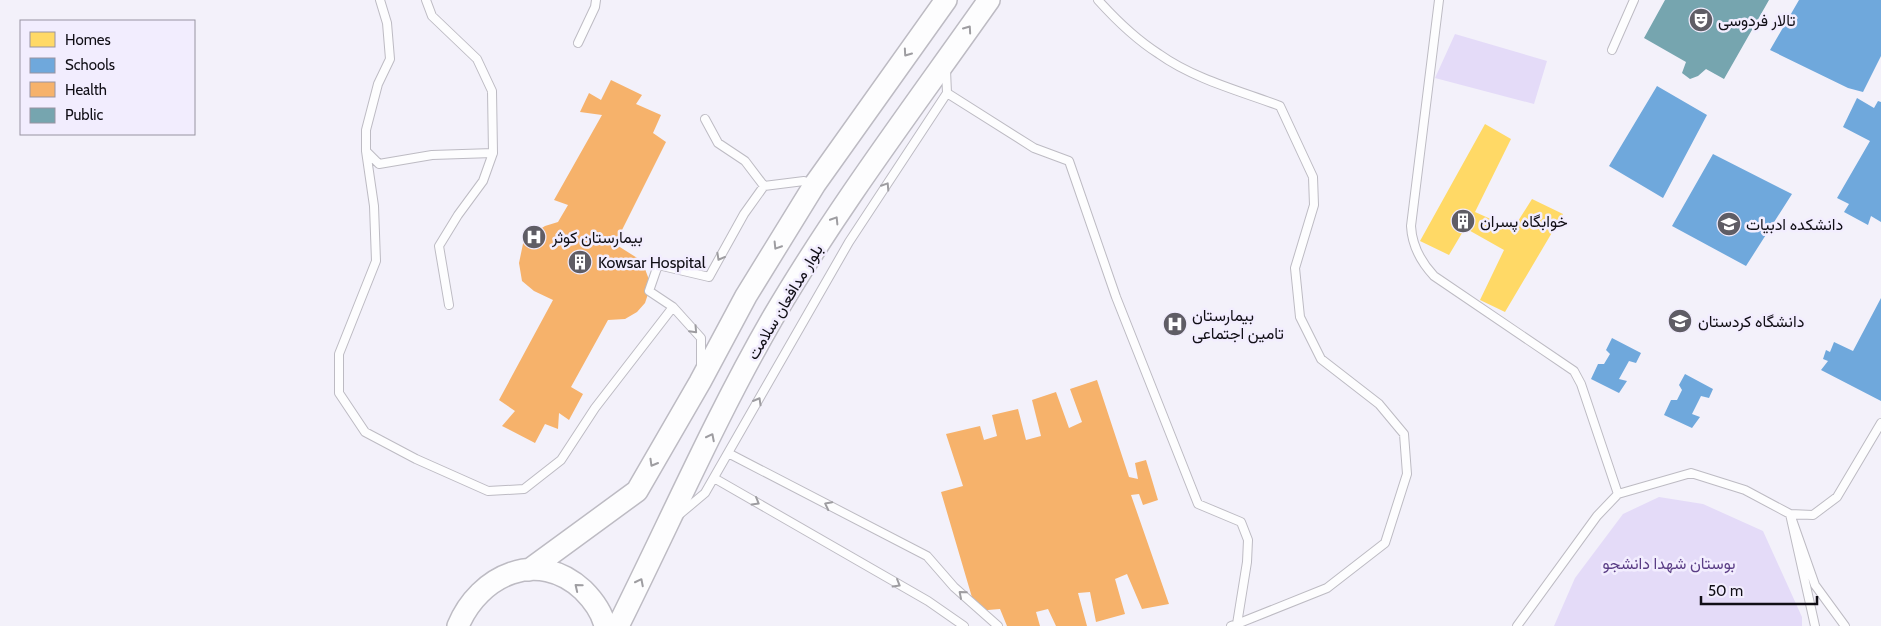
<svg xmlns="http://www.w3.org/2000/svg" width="1881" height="626" viewBox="0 0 1881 626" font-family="Cabin,Vazirmatn,sans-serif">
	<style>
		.green { fill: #e4dbf8 }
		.homes { fill: #ffd966 }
		.schools { fill: #6fa8dc }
		.health { fill: #f6b26b }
		.public { fill: #76a5af }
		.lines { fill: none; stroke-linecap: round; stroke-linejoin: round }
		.service-casing { stroke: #bdbbc3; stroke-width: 10 }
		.secondary-casing { stroke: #bdbbc3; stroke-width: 24 }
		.service { stroke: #fdfdfe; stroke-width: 8 }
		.secondary { stroke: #fdfdfe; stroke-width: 21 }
		.oneway { stroke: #9e9da1 }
		.labels { text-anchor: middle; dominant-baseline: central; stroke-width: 5; stroke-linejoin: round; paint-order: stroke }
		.poi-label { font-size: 16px; fill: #100e15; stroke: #f2edfe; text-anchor: start }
		.street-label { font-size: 16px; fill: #100e15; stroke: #f2edfe }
		.park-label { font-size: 16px; fill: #5a3d85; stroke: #f2edfe }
	</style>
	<rect width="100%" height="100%" fill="#f3f1fa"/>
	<path class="green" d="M1455,34L1547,61L1534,104L1435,78Z
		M1659,497L1703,504L1763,531L1802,617V626H1554L1575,578L1623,514Z"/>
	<path class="homes" d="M1485,124L1511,139L1475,212L1513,229L1532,199L1563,214L1505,312L1480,300L1504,250L1465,228L1449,255L1420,241Z"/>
	<path class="schools" d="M1799,0H1881V56L1863,92L1848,88L1770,50Z
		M1657,86L1707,115L1663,198L1609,166Z
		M1857,98L1874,108L1878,101L1881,102V222L1871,216L1868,225L1844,212L1849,204L1837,198L1870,141L1843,127Z
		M1713,154L1792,194L1746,266L1672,226Z
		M1881,298V401L1821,370L1828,361L1823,359L1826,350L1830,352L1834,342L1853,351Z
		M1612,338L1641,353L1636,363L1629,361L1619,379L1627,381L1619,393L1591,379L1598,364H1604L1610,354L1606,350Z
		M1685,374L1713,389L1709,398L1701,396L1692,414L1700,417L1692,428L1664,415L1671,400H1677L1682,390L1679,385Z"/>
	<path class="health" d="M611,80L642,95L636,104L661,115L653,133L666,142L615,244L642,261L651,285L645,303L637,312L625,319L608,320L571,387L583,394L569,420L559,413L558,429L545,424L535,443L502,426L515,411L499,400L553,300L534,291L522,281L519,263L524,239L545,226L558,222L568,205L554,200L602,115L580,112L589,93L601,100Z
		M1097,380L1129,477L1138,479L1135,463L1146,460L1158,500L1143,505L1139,494L1131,495L1169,604L1142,609L1127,574L1115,579L1125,614L1096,622L1090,592L1078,593L1087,626H1056L1048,609L1036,612L1040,626H1007L1000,609L976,611L941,492L963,486L946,434L980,426L984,440L997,436L992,415L1018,409L1026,440L1041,436L1032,400L1056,392L1069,428L1082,422L1070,389Z"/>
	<path class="public" d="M1665,0H1769L1724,79L1706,69L1698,76L1690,79L1682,73L1686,62L1644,38Z"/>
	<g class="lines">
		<g class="service-casing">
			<path id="service" d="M380,0L387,23L390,59L378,84L366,130V151L379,164L432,155L493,153
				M426,0L432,16L477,59L492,91L493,153L483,181L458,215L439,246L449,305
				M1098,0C1116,20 1137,40 1159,54C1194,79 1240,91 1280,106L1313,177L1314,205L1295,268L1300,317L1321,359L1379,404L1404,434L1407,474L1385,543L1327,588L1237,624
				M1439,0L1411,226C1412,246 1421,262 1434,276L1574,371L1581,384L1618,494
				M578,43L595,7L596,0
				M1612,50L1634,0
				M947,93L1034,148L1069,161L1116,297L1198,504L1241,522L1248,540L1247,562L1237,624L1231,626
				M705,119L718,143L745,161L764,186
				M366,151L374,206L376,261L339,354V393L365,432L416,459L488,491L524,489L561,460L595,408L673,307
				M701,366V338L673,307L649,291L658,265L709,277L744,214L764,186L804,181L813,184
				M728,453L927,556L954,587L998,626
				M714,478L928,601L964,626
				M680,514L705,493L849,242L947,93L946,70
				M1517,626L1597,516L1618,494L1691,473L1745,490L1790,514L1813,515L1837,497L1881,423
				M1815,626L1790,514L1815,585L1845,626"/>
		</g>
		<g class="secondary-casing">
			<path id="secondary" d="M529,570L637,491L700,382L746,296L815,184L946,0
				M458,626C479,575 538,548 583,590C593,600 602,612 605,626
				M618,626C669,524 715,418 772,319C837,208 915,105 989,0"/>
		</g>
		<use href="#service" class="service"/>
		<use href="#secondary" class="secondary"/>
	</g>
	<defs><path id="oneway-chevron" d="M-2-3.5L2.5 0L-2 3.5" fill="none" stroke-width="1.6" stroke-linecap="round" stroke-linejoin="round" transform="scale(1.25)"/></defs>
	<g class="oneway">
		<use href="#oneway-chevron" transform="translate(968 29) rotate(-55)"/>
		<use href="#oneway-chevron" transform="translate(907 53) rotate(125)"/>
		<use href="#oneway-chevron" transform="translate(886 186) rotate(-57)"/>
		<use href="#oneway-chevron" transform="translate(835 220) rotate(-58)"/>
		<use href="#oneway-chevron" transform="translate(777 246) rotate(122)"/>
		<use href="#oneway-chevron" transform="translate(720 257) rotate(119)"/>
		<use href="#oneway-chevron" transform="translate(694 330) rotate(47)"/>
		<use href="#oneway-chevron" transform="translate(758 401) rotate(-60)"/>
		<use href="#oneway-chevron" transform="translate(711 437) rotate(-63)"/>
		<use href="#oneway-chevron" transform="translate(653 463) rotate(120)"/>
		<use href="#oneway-chevron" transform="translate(756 502) rotate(30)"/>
		<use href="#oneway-chevron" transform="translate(828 505) rotate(-153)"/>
		<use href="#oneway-chevron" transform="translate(640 582) rotate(-63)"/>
		<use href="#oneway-chevron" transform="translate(897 584) rotate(30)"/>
		<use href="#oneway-chevron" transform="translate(578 587) rotate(-141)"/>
		<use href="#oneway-chevron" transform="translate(962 594) rotate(-139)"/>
	</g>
	<defs>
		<g id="theatre-disc" transform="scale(1.25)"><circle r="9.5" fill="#5f5d65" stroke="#f2edfe"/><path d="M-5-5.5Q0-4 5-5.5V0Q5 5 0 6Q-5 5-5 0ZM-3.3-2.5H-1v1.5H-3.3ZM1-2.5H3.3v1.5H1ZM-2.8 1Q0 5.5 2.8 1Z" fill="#fff"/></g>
		<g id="building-disc" transform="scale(1.25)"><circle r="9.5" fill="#5f5d65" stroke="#f2edfe"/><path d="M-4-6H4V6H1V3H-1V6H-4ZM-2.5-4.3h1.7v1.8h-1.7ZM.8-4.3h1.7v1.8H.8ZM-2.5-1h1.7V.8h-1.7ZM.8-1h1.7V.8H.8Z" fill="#fff"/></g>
		<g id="university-disc" transform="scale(1.25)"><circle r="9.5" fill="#5f5d65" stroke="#f2edfe"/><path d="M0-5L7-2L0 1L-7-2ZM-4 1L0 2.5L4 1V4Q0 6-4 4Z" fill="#fff"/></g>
		<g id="hospital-disc" transform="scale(1.25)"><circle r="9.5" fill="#5f5d65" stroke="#f2edfe"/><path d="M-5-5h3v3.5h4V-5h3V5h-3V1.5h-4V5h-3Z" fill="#fff"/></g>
	</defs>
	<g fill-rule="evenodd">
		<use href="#theatre-disc" x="1701" y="20"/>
		<use href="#building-disc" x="1463" y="221"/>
		<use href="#university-disc" x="1729" y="224"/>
		<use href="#hospital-disc" x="534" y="237"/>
		<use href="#building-disc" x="580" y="262"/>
		<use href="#university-disc" x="1680" y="321"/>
		<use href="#hospital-disc" x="1175" y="324"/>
	</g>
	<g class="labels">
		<g class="poi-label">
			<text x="1718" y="20">تالار فردوسی</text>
			<text x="1480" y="221">خوابگاه پسران</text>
			<text x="1746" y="224">دانشکده ادبیات</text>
			<text x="552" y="237">بیمارستان کوثر</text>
			<text x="598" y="262">Kowsar Hospital</text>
			<text x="1192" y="315">بیمارستان<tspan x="1192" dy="18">تامین اجتماعی</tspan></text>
			<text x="1698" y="321">دانشگاه کردستان</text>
		</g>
		<g class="street-label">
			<text transform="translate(785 302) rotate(-59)">بلوار مدافعان سلامت</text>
		</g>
		<g class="park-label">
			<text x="1669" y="563">بوستان شهدا دانشجو</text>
		</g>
	</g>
	<rect x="20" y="20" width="175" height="115" fill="#f2edfe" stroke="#9894a1"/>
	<rect x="30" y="32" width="25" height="15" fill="#ffd966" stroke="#9894a1"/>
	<text x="65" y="45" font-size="15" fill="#100e15">Homes</text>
	<rect x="30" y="58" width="25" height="15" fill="#6fa8dc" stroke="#9894a1"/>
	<text x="65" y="70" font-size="15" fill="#100e15">Schools</text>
	<rect x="30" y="82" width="25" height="15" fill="#f6b26b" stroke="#9894a1"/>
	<text x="65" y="95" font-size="15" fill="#100e15">Health</text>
	<rect x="30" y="108" width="25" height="15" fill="#76a5af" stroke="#9894a1"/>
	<text x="65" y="120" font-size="15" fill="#100e15">Public</text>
	<path d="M1701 596v8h116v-8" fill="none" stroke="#100e15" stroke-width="2.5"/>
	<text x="1708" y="596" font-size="15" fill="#100e15" stroke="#f2edfe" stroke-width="4" paint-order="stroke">50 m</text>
</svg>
